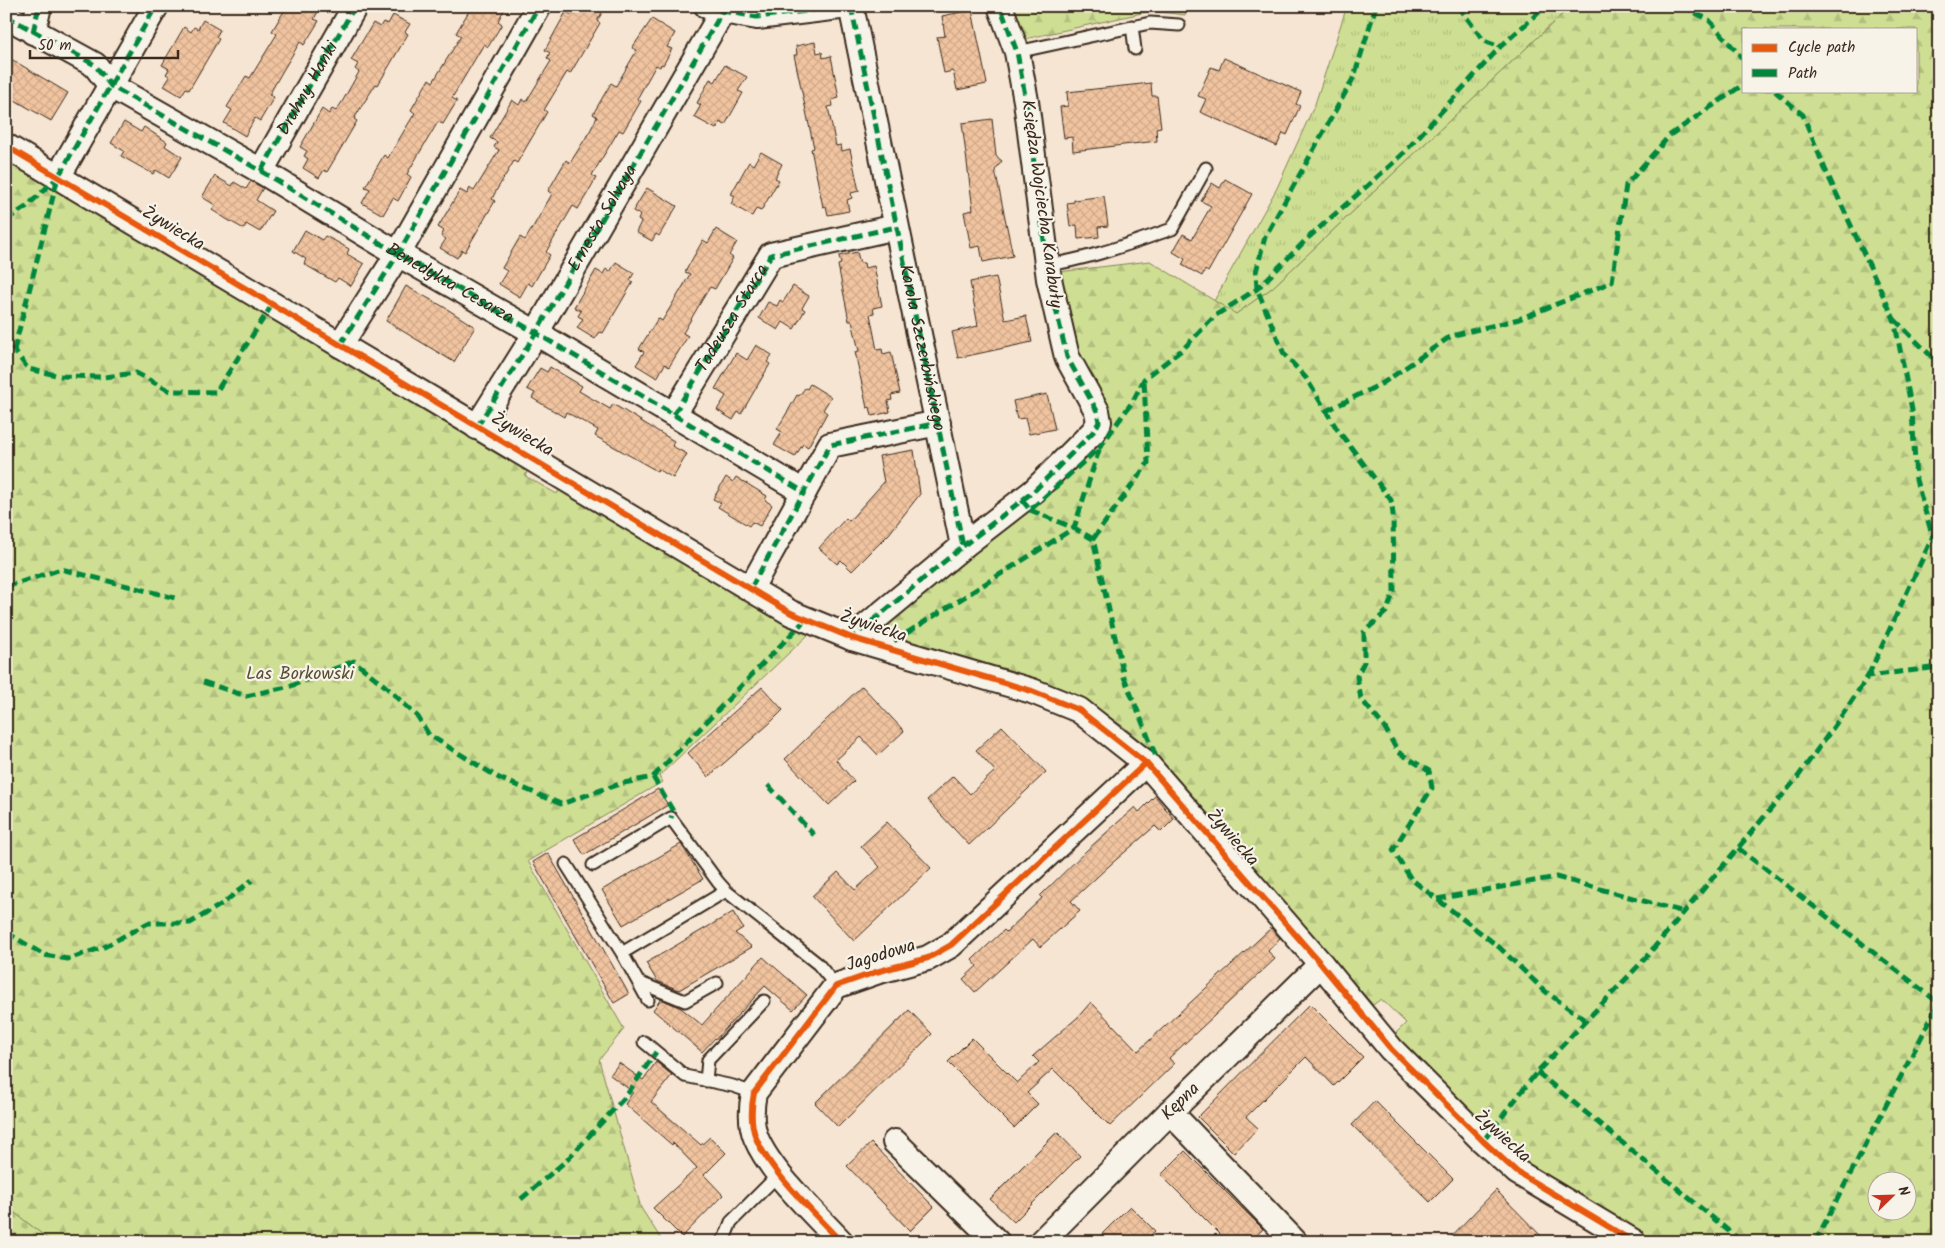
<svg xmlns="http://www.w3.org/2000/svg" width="1945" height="1248" viewBox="0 0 1945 1248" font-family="Kalam,sans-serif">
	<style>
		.grass { fill: url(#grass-tufts); stroke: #848458 }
		.forest { fill: url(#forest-firs); stroke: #848458; fill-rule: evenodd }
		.cemetery { fill: url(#cemetery-stones); stroke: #848458 }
		.building { fill: url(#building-cross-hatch); stroke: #3b2a1e }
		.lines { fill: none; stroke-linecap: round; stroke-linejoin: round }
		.service-casing { stroke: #3b2a1e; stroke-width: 15 }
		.minor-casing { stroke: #3b2a1e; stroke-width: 28 }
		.service { stroke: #f7f3e8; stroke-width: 11 }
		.minor { stroke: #f7f3e8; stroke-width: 24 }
		.quiet { stroke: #00873e; stroke-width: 5; stroke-dasharray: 10 5; stroke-linecap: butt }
		.cycleway-casing { stroke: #f7f3e8; stroke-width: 9 }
		.cycleway { stroke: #e8590c; stroke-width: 6 }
		.labels { text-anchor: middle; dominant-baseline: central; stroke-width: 4.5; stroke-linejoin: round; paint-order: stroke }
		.street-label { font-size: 18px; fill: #3b2a1e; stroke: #f7f3e8 }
		.park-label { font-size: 18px; fill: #584e35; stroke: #f7f3e8 }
	</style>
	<defs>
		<pattern id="grass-tufts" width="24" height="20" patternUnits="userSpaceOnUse" patternTransform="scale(1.25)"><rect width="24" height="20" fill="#cedf93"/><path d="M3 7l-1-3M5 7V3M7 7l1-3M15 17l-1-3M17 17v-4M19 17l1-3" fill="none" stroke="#b2c07e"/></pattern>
		<pattern id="forest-firs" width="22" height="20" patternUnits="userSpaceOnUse" patternTransform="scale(1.25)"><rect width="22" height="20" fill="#cedf93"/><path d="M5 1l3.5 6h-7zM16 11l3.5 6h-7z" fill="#b2c07e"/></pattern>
		<pattern id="cemetery-stones" width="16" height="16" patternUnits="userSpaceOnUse" patternTransform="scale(1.25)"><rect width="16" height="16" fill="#cedf93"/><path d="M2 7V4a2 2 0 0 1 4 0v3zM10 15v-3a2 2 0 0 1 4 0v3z" fill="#b2c07e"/></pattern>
		<pattern id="building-cross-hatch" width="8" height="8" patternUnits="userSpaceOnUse" patternTransform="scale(1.25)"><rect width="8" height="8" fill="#f1c4a0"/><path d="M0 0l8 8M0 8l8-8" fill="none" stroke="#d0a989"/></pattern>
	</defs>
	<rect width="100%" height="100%" fill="#f5e5d2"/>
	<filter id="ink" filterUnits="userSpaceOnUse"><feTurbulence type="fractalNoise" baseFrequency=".02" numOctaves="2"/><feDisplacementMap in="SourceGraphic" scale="10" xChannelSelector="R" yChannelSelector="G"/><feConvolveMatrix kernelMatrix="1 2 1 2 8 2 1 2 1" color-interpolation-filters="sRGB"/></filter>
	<g filter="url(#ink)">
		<path class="grass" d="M1347,6H1571L1272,288L1236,314L1214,301L1277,188L1315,104Z"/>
		<path class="forest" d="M1014,6H1186L1185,15L1151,11L1025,39Z
			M1571,6H1939V1242H1652L1644,1238L1517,1159L1392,1037L1406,1023L1381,999L1373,1005L1159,757L1124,727L1098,709L1071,694L1025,676L891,638L889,626L894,617L1042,495L1112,426L1077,357L1058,272L1150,261L1236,314L1272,288ZM1744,29H1916V91H1744ZM1878,1180H1908V1210H1878Z
			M6,158L529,468L525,476L557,494L561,486L809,634L659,776L662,782L528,861L624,1029L599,1060L641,1208L663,1242H52L6,1206Z"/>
		<path class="cemetery" d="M6,1206L52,1242H6Z"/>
		<path class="building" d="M287,6H321L314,19L319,21L304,45L300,42L282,72L269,95L274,97L260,121L255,118L245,136L224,123L232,110L227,107L246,76L250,78L269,47L277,34L272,31Z
			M472,6H506L498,21L502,24L488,47L484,44L452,98L457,101L443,124L438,122L417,157L407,174L411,177L398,201L393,198L383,215L362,203L370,189L365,187L384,155L388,158L407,126L415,113L411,110L429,79L433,82L461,36L456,33Z
			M583,6H590L602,13L597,21L600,23L570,74L567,72L544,110L547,112L517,163L514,161L496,191L492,199L495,201L465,252L462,250L457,258L440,248L446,239L441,236L444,231L438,227L460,190L467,194L470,188L474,191L499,150L494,147L497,142L490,138L512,100L519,105L522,99L526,102L551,61L547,58L550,53L545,50L566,12L572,15L575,10L579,13Z
			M972,10L987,84L957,90L953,71L944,73L937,37L945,36L942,16Z
			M393,15L410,24L405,32L408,34L378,85L376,84L363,104L354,119L357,121L327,172L324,170L319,178L303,168L308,159L304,156L307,151L300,147L322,109L329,114L332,109L336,111L342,102L359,72L355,69L358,64L351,60L373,23L380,27L383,22L388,24Z
			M652,19L675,33L667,47L672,49L663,65L661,64L660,67L656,65L637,99L641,101L623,132L619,130L592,175L596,178L587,194L578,209L573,206L546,252L550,255L532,286L528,283L520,297L499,284L507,271L502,268L520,237L525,240L533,227L552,194L548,191L566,160L570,163L590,131L597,117L593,114L611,83L616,86L637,50L632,48Z
			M203,20L220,30L216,37L219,39L189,90L186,88L181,96L164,86L170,77L166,74L169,69L162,65L184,27L191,32L194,27L198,29Z
			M815,42L817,53L822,52L823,58L831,56L839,98L832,100L833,106L828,107L836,146L841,145L842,151L850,149L859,191L851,193L852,198L847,200L849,211L828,215L826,206L823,207L811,149L814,148L794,55H797L796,46Z
			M6,56L68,93L51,121L6,95Z
			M1224,58L1301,92L1296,104L1300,106L1287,135L1283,133L1277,146L1200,112L1206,99L1198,96L1211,67L1219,70Z
			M725,65L747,77L738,91L743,93L725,125L720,122L716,129L694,117L701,105L697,103L710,79L715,82Z
			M1151,83L1152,96H1157L1161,127L1156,128L1157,141L1073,151L1072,137L1064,138L1060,107L1068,106L1067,92Z
			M992,119L996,156L1002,161L995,170L1013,256L983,262L980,246L971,248L964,212L973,210L962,123Z
			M124,122L141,132L144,127L167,142L165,146L182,157L169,178L156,170L153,174L121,156L124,151L111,143Z
			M761,152L782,164L775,178L779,180L761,211L756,209L752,216L731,204L735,196L731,194L749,162L753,165Z
			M215,176L232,186L234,182L246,189L251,181L263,188L256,200L273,211L260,232L246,224L244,229L228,220L212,210L215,205L202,197Z
			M1225,179L1252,194L1208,272L1205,270L1202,276L1182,265L1185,259L1173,252L1183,234L1192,239L1211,206L1201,201L1212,183L1220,188Z
			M647,188L677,206L659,236L656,234L652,241L636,232L641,222L638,220L640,215L633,211Z
			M1104,196L1108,226L1098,227L1099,237L1078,239L1077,225L1070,226L1067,203L1074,202V200Z
			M716,229L737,242L729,255L733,258L715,289L710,287L702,300L683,333L688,336L669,367L665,364L657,378L636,365L644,352L639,349L658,318L662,321L682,288L690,274L685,272L703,240L708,243Z
			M305,230L322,240L325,236L337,242L349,249L347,254L364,264L351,286L338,278L335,282L319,273L304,264L306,259L293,251Z
			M857,252L860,263H864L865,268L874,266L882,306L873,308L874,313L870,314L877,350L882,349L883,354L891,352L900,393L891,395L892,400L888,401L890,412L872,416L870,407L867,408L855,352L859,351L852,321H849L838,265L841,264L839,256Z
			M616,262L634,273L630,280L633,282L603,333L600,332L595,339L577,328L583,319L578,316L581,311L574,307L596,270L603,274L606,269L610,272Z
			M996,277L1005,320L1026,316L1032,342L958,358L952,332L978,326L970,282Z
			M406,286L444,307L475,327L454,362L386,321Z
			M793,286L809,296L802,308L805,310L794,329L783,322L778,330L759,318L768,302L777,306L780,300L783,302Z
			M756,345L772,355L767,362L770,364L741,414L738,412L733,420L717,410L726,396L715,389L736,353L747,360Z
			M550,367L582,386L579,391L610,409L613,404L674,441L672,446L687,454L673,478L658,469L657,471L595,436L598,430L566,412L564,417L532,398L535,393L527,389L540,368L547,372Z
			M810,384L831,397L823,410L827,413L808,447L803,444L795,457L774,445L782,432L777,429L788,411L797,395L799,396L805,388L807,389Z
			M1047,394L1055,429L1029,434L1025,418L1017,419L1013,401Z
			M914,450L920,494L889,534L852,571L841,560L837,564L819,548L846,518L849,521L884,482L879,456Z
			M726,477L733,482L736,477L767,496L765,500L772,505L760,526L752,522L749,526L718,507L721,503L713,499Z
			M862,686L904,731L878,755L861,737L836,760L854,781L829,805L785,759Z
			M762,687L783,710L769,724L708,777L688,753Z
			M1002,726L1046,772L969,845L927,800L953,776L970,794L995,771L976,750Z
			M658,789L668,805L584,855L574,839Z
			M1155,796L1174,819L1161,832L1155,826L1110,865L1071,901L1080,911L1040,947L1033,939L975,992L963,979L977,966L972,960L1004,930L1006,932L1042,898L1040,896L1086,851L1135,807L1139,812Z
			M887,822L931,868L854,941L812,896L838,872L855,890L880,867L861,846Z
			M681,844L703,879L623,925L602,890Z
			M548,853L629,994L614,1003L533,862Z
			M733,912L743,928L735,933L752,947L679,990L657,981L646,963Z
			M1271,928L1280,938L1268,951L1275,959L1169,1058L1174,1064L1110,1126L1053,1069L1027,1093L1038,1104L1014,1128L948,1062L972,1038L1017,1083L1039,1062L1033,1056L1078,1017L1091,1002L1138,1051Z
			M763,957L807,995L793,1010L765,986L716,1039L715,1038L702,1052L653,1010L661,999L681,1008L702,1025Z
			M1310,1004L1363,1057L1334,1086L1306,1057L1246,1117L1258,1128L1234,1153L1198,1117Z
			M909,1010L932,1034L838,1127L815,1103Z
			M656,1062L672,1075L651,1102L701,1145L710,1137L726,1153L704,1175L723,1195L682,1237L653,1208L697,1168L673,1143L672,1145L625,1104L633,1092L610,1075L619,1063L643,1080Z
			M1375,1101L1453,1179L1430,1202L1352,1125Z
			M1057,1132L1080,1156L1014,1222L990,1199Z
			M871,1143L934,1207L910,1231L847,1166Z
			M1185,1151L1263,1229L1250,1242H1228L1161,1175Z
			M1496,1190L1547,1242H1446Z
			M1130,1206L1155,1231L1144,1242H1094Z"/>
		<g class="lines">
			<g class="service-casing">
				<path id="service" d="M1132,26L1135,49
					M1017,52L1150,23L1179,25
					M1047,265C1090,259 1131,243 1172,229L1206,168
					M566,864L622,953L648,1000
					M593,865L671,818L718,882L726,891L818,964L836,986
					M622,953L726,891
					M638,982L685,1001L717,983
					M644,1042L685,1076L733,1086L754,1093
					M706,1081L708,1060L764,1001
					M721,1242L725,1237L731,1222L779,1174"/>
			</g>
			<g class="minor-casing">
				<g id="minor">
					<path d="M707,6L722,11L757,17L848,6"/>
					<path id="s1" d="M851,6L963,546L852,638"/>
					<path d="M6,16L95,65L111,86L261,171L398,254L536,333L804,492"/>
					<path d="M33,32L39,6"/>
					<path d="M6,146L791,613L852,638L1032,691L1079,710L1146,763L1321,964L1391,1049L1483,1141L1517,1172L1634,1242"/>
					<path d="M261,171L355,6"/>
					<path d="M58,177L156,6"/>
					<path d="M340,345L398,254L539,6"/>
					<path id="s2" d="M674,414L771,255L896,227"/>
					<path id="s3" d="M477,427L536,333L717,21L723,6"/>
					<path d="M963,546L1034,491L1094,431L1099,422L1097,411L1067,357L1049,279L1026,101L1017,52L1000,6"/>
					<path d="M751,588L830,445L938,423"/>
					<path d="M1170,1112L1295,1242"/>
					<path d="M895,1142L997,1242"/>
					<path d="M841,1242C815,1214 770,1172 756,1138C750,1123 751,1108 754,1093L836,986L876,972L928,958L951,945L1146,763"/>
					<path id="s4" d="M1041,1242L1170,1112L1321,964"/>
				</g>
			</g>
			<use href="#service" class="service"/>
			<use href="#minor" class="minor"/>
			<g class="quiet">
				<path d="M707,6L722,11L757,17L848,6"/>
				<path d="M851,6L963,546L852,638"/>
				<path d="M1376,6L1354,77L1265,237L1256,272L1257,289L1284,354L1306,378L1337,429L1391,500L1393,514L1394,591L1387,611L1364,632V662L1357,676L1361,699L1385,728L1398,752L1429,771L1432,788L1393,850L1411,879L1499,947L1546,992L1587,1021"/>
				<path d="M1458,6L1484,41L1500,47"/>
				<path d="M1682,6L1709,20L1744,60"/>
				<path id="s5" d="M6,16L95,65L111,86L261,171L398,254L536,333L804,492"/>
				<path d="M33,32L39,6"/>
				<path d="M1775,91L1803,115L1825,169L1894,319L1912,410L1916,480L1933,538L1939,546"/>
				<path id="s6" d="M261,171L355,6"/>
				<path d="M6,220L26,207L58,177"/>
				<path d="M1894,319L1939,364"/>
				<path d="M6,333L14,350L28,369L61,376L104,377L136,373L170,391L216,392L272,305"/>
				<path d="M340,345L398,254L539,6"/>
				<path d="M14,350L58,177L156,6"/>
				<path d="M1326,411L1383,383L1451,336L1519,319L1612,282L1626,185L1670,135L1744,84"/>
				<path d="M674,414L771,255L896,227"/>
				<path d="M477,427L536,333L717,21L723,6"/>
				<path d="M1022,500L1030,510L1100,447L1133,401L1144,379L1183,349L1216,315L1257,289L1309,237L1401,156L1500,47L1546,6"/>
				<path d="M1030,510L1074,528L1093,539L1124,677L1157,759"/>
				<path d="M1093,539L1148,463L1144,380"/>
				<path d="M963,546L1034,491L1094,431L1099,422L1097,411L1067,357L1049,279L1026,101L1017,52L1000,6"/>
				<path d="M6,587L61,569L179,599"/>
				<path d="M751,588L830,445L938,423"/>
				<path d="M894,641L1074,528L1100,447"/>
				<path d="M1868,676L1939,523"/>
				<path d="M203,682L246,696L291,686L354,661L385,686L418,717L429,735L499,778L561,804L619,784L653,777L673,811L671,818"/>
				<path d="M653,777L806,619"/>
				<path d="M768,785L814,835"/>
				<path d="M1738,848L1939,1003"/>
				<path d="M1437,899L1556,877L1684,912"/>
				<path d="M6,934H9L44,955L68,959L104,947L148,923H190L222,904L252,880"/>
				<path d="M1537,1072L1742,1242"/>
				<path d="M1483,1141L1537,1072L1641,963L1797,778L1845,711L1868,676L1939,667"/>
				<path d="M521,1199L567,1160L626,1096L656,1052"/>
				<path d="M1815,1242L1939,1003"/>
			</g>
			<g class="cycleway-casing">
				<path id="cycleway" d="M6,146L791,613L852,638L1032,691L1079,710L1146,763L1321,964L1391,1049L1483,1141L1517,1172L1634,1242
					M841,1242C815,1214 770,1172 756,1138C750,1123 751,1108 754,1093L836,986L876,972L928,958L951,945L1146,763"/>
			</g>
			<use href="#cycleway" class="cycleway"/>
		</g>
	</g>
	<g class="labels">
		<g class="street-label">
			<text stroke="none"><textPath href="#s6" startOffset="95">Druhny Hanki</textPath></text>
			<text transform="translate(1041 204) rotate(82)">Księdza Wojciecha Karabuły</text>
			<text stroke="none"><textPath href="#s3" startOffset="244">Ernesta Solvaya</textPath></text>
			<text transform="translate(173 229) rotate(31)">Żywiecka</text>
			<text stroke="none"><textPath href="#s5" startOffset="520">Benedykta Cesarza</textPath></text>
			<text stroke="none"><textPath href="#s2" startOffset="112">Tadeusza Starca</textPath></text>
			<text stroke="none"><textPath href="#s1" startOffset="349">Karola Szczerbińskiego</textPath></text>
			<text transform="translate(522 435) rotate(31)">Żywiecka</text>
			<text transform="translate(873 627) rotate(18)">Żywiecka</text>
			<text transform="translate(1232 838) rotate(49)">Żywiecka</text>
			<text transform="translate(881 956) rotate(-17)">Jagodowa</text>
			<text stroke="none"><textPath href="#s4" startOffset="198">Kępna</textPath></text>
			<text transform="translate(1502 1137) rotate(42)">Żywiecka</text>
		</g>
		<g class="park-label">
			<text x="300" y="674">Las Borkowski</text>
		</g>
	</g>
	<rect width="1945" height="1248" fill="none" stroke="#f7f3e8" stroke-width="25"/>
	<rect x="12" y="12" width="1920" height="1223" fill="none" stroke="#3b2a1e" stroke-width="2" filter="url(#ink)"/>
	<rect x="1742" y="28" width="175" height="65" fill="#f7f3e8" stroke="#aca397"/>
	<rect x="1752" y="44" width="25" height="8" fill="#e8590c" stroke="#aca397"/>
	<text x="1788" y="52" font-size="15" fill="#3b2a1e">Cycle path</text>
	<rect x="1752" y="69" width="25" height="8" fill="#00873e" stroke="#aca397"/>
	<text x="1788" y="78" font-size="15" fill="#3b2a1e">Path</text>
	<g transform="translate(1892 1196) rotate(67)"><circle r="24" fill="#f7f3e8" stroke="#aca397"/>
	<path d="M0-4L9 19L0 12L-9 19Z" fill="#c8321e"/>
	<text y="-8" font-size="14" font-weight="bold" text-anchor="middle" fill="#3b2a1e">N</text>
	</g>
	<path d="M30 50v8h148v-8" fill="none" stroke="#3b2a1e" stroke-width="2.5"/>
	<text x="38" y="50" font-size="15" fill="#3b2a1e" stroke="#f7f3e8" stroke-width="4" paint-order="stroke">50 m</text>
</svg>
